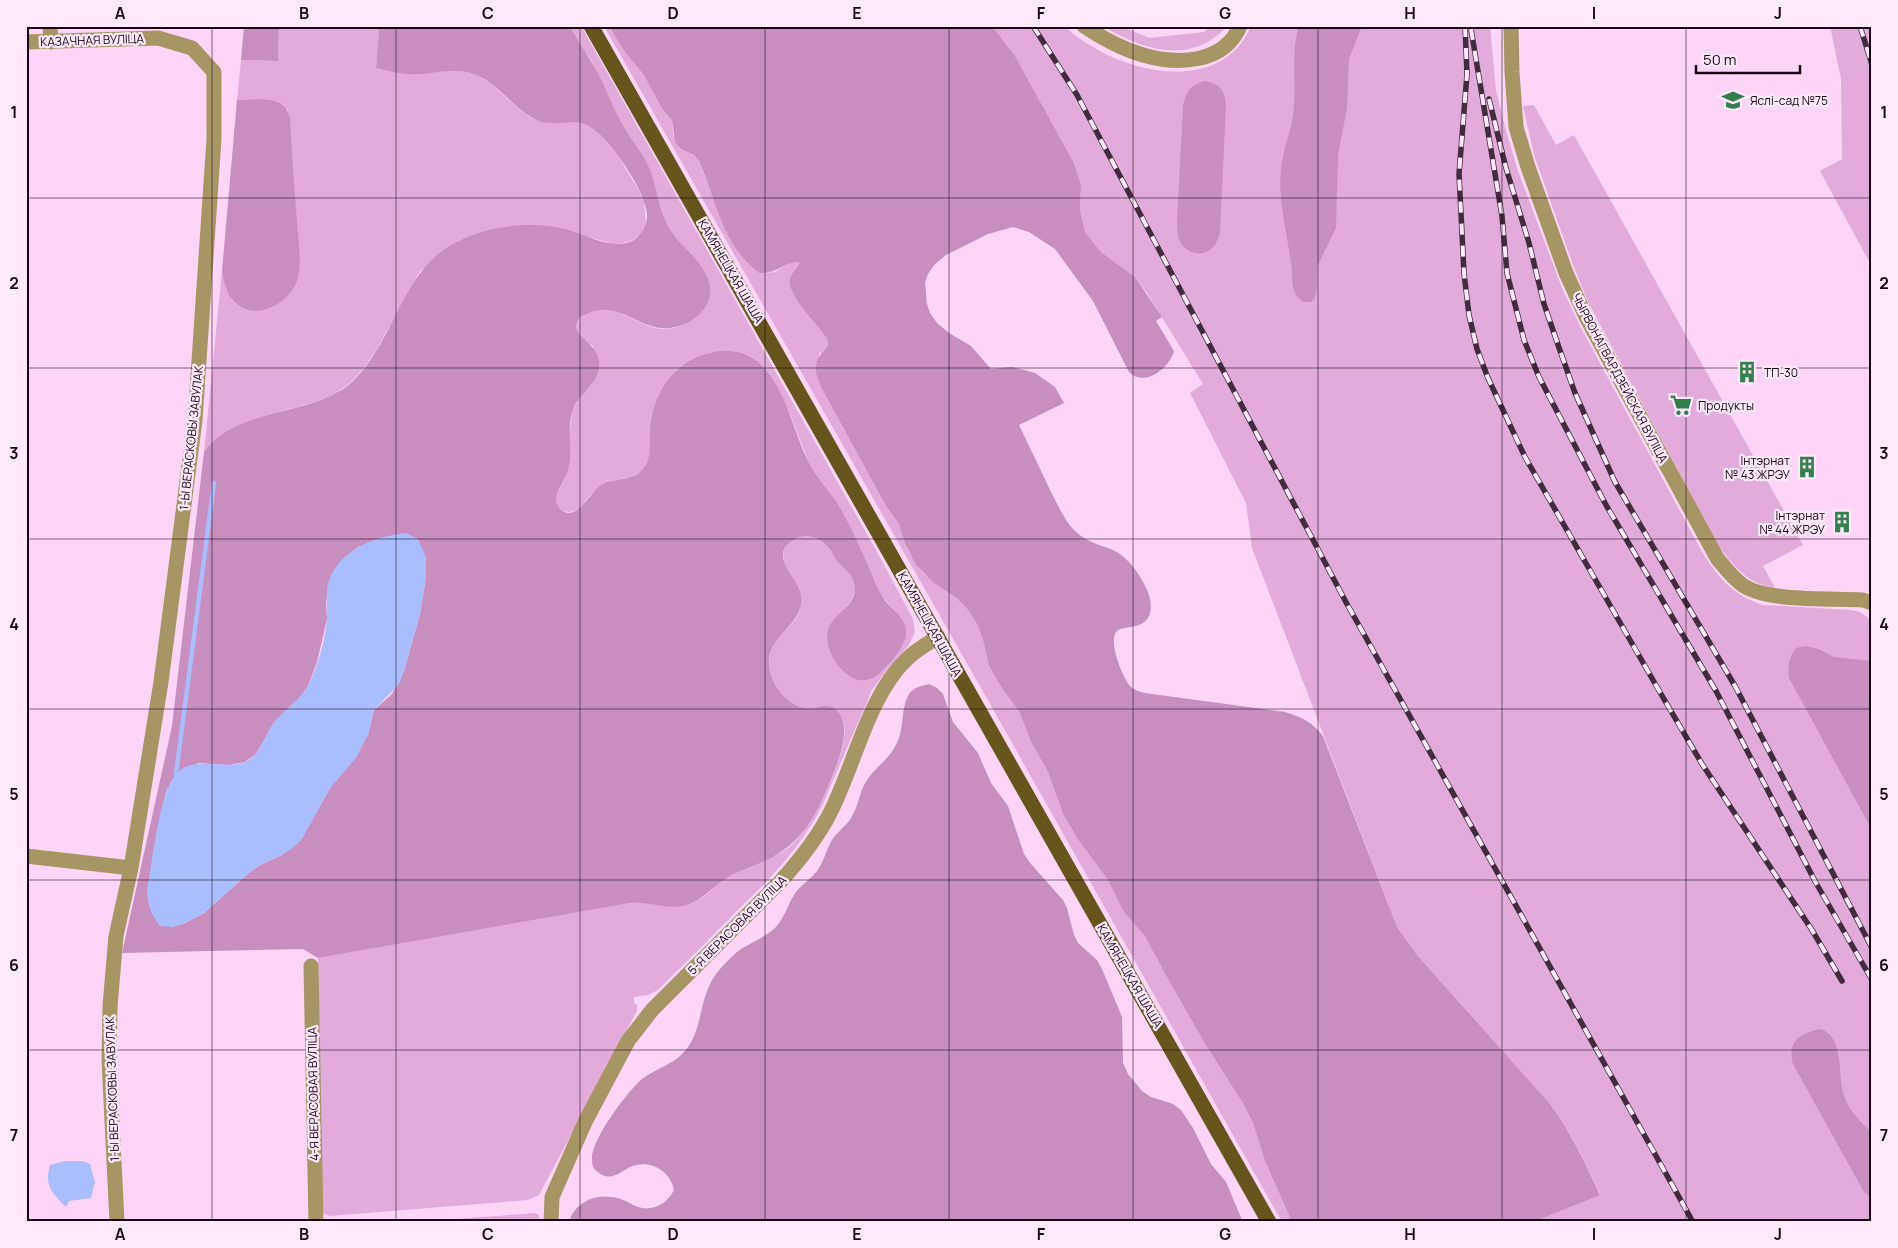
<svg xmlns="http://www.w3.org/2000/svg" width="1898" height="1248" viewBox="0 0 1898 1248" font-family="Manrope,sans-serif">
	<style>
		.green { fill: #e2abd9 }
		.forest { fill: #c78ebe; fill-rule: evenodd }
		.water { fill: #aabdfe }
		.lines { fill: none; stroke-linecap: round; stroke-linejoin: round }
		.stream { stroke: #aabdfe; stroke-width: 4.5 }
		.minor { stroke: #a69664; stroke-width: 15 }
		.major { stroke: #67561b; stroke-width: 15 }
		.rail-casing { stroke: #412c3d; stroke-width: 5.5 }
		.rail { stroke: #fee9fa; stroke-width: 4; stroke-dasharray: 11; stroke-linecap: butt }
		.grid { fill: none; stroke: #180715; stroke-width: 1; stroke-opacity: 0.55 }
		.labels { text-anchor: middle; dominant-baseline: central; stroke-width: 4.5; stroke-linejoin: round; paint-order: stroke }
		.street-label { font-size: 12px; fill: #180715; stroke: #fee9fa }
		.poi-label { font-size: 12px; fill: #180715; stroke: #fee9fa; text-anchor: start }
		.neatline { fill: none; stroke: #180715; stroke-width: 2 }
		.grid-label { font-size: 16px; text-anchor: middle; font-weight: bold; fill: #180715 }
	</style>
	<rect width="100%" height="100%" fill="#fed5f7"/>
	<path class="green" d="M279,26H379L376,68L423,73L442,70H458L475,74L490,83L520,110L533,119L585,123L595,129L617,154L638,189L644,201L646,224L641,234L633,240L623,243L613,244L592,238L509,226L482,232L459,241L420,271L378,347L365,367L351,382L335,394L315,402L282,411L228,431L217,438L204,452L222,271L226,290L298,278L299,252L288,110L277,101L237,100L241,60L278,61Z
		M569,26H581L882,561L913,619L915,632L909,645L889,667L872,690L823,804C801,848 768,881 734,914C709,940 683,965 658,990L648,995L634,997V1003L637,1005V1011L539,1195L528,1200L329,1216L324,1214L322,1208L318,958L630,903C642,901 652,904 664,905C671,906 691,903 697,900C708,896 717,883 727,877C747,865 770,861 788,848C811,830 853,748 843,720C835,698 812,713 797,706C776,696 762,666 773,645C778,635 789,629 795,620C818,587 768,566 788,544C798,532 817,536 828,546C831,549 833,555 836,559C839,564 845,567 849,572C860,586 853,601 842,612L877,675L901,648L897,613L881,595L845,518L808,461L791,416L782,398L735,351L708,353L659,394L653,412L650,430L651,448L649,458L643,470L632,477L610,481L591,494L578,510L569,512L562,511L557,505L555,497L565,479L572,412L579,398L592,384L593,346C587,342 579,338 577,331C576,325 578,320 582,317C612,294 636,329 665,329C680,329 693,319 703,311L701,266L671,232L665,220L648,165L621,123L591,60Z
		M604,26H609L624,51L644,75L672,120L673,135L687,152L694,155L699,161L723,225L752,267L759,273H767L775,272L792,261H801C798,266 791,273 790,279C786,295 819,326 827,339L828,345L819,354L822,389L886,506L899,524L910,553L923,573L958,599L968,610L977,624L983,640L989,666L1003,690L1019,711L1031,742L1048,772L1063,814L1079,841L1108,880L1123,911L1145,935L1169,981L1207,1047L1244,1105L1253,1123L1265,1161L1292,1222H1282L972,672Z
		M992,26C1011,26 1030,26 1049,26C1053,26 1060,25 1064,26C1068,28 1072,33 1076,36C1083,41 1091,46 1098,50C1146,77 1225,88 1251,26H1490L1496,90L1505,127L1518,171L1562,288L1581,328L1701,550C1717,576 1733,596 1763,605L1851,610L1860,612L1872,621V1222H1533L1600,1194C1585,1162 1571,1132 1550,1104L1417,955L1397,927L1252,548L1246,503L1190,393L1203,384L1147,293L1135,277L1101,252L1085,232L1080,210L1081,185L1074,163L1015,56Z
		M1103,26H1121L1149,38L1204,32L1210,26H1227C1192,66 1142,50 1103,26Z
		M1830,26H1872V267L1820,171L1842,159L1841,79Z
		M1534,105L1556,145L1574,135L1803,545L1763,566L1775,588C1748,584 1733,566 1718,545L1588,302L1572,262L1534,155L1523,106Z
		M535,1213L539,1215L540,1222H415Z"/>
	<path class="forest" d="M244,26H279L278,61L241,60Z
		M379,26H569C581,44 592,62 602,81C608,94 613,107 620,120C628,136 640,149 648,165C657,185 658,207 668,226C679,247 706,261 710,287C713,309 691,325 670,328C641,332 620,300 589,313C586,314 582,316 580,318C564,338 607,342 598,372C594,386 580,394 574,407C565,428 574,449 568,470C566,479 556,491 556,499C556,503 558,506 560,509C576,524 590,492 601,485C614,477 630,482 641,471C653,459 649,446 650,431C652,394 674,361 710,353C728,348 746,351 760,364C785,387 793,429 807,459C815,475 827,488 837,503C850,524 860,547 870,570C874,580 878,590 884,599C892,610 907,618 906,634C906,646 886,669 876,676C865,683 856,681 847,674C838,667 832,658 829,648C818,612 860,614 854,583C852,572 841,567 835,558C833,555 832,552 830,549C822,538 804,532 793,540C767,557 799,577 801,596C805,624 770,633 769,660C768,680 784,704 804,708C815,710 826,702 835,709C856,724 835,771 827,789C813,821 799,844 767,860C754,866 740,870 728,877C713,886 701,902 683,906C666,909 648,901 630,903L318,958L303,949L122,953L172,726L204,452C234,407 314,417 352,382C396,341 401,267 459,241C481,230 509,224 534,225C543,225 555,227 565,229C586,234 613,252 634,240C643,234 648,223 647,213C645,190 608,135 587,125C570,117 551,130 531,117C511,105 496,82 474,74C451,66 430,76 407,74C396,73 386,70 376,68ZM360,546L426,577L420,614L404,671L392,694L374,710L368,735L330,788L302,838L282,855L260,865L250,872L204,913L185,923L172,927L147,891L162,809L167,789L198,763L229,765L245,762L256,754L276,720L295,704L308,686L317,662L327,619L326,601L336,568L345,557Z
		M609,26H992L1015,56L1074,163L1081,185L1080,210L1085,232L1101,252L1135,277L1162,317L1156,321L1174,351C1170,368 1144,388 1129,372L1093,301L1055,249L1029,232L1013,227L988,234L946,255L935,264L928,274L925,283L927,304L930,313L937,323L949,333L971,346L991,369L1012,367L1035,373L1055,387L1064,403L1019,425C1029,446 1040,468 1050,490C1057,503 1063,518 1073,529C1084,541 1098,544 1113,550C1128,557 1140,574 1147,590C1153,603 1154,623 1135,626C1130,628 1122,627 1117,631C1107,640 1123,679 1131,687C1137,692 1145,693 1152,694L1285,712C1302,717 1312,722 1323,736L1397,927L1417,955L1550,1104C1571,1132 1585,1163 1600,1195L1533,1222H1292L1265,1161L1253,1123L1244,1105L1207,1047L1169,981L1145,936L1123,911L1108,880L1079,841L1063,814L1048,772L1031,742L1019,711L1003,690L989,666L983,640L977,624L968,610L958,599L933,582L916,565L905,543L899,524L886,506L822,389C813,369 813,362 828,345L827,339C819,326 786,295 790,279C791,273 798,267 800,262C784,261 778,274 759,273C721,243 717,202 699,161L694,155L681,149L675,142L672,120L662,108L644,75L624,51Z
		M1299,26H1362L1349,59L1347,108L1338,155L1336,228L1317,267V289L1315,298L1311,302H1304C1299,299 1296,296 1294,290C1291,282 1293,273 1291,264C1287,229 1276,197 1282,162C1285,143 1293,126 1294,106C1296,79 1291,52 1299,26Z
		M1205,81C1220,84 1224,89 1226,104L1220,234C1218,237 1217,242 1215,245C1206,257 1189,256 1181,243C1177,236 1177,228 1177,220L1183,107C1186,92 1190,85 1205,81Z
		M237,100C257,100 286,93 290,119C292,153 294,187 297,221C298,239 302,261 298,278C291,303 255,323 235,302C226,294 224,283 222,271Z
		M1806,646L1819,649L1834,657L1872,661V830L1789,678C1788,666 1788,659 1796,648Z
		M929,684L937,688L943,694L953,722L978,753L991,783L1008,806L1024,854L1031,864L1063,900L1067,908L1074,935L1078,943L1097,960L1102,969L1122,1017L1123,1063L1128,1074L1142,1091L1151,1097L1173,1104L1181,1110L1193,1128L1211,1164L1226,1182L1243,1222H569C576,1200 599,1192 621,1199C627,1201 632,1205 638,1207C653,1212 668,1203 674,1190C670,1170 649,1159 630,1167C620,1172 611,1182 599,1173C595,1170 592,1167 592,1161C589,1142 627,1092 642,1079C655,1069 672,1065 683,1053C704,1032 697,1000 716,974C722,966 729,959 737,952C749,943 764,938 775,928C785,918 788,903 796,892C802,884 811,879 817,871C824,862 826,850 832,840C837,832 846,826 851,818C859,806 859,791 867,780C878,764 892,758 899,738C904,723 901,708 909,694C914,687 921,686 929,684Z
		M1819,1029C1845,1034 1837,1075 1844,1096C1849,1111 1861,1122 1872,1133V1198L1864,1192L1793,1064C1787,1041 1799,1035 1819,1029Z"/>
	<path class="water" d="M406,533L418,539L426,557V577L420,614L404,671L399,684L374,710L368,735L356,758L330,788L302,839L293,848L282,855L260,865L250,872L204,913L185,923L172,927L160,926C151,915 148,905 147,891C152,864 159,793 176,774C195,754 222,771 245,762C263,754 264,733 276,720C286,708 299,701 307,687C317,670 326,638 327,618C327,607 326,595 328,584C337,550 375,536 406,533Z
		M65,1161H83L90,1164L95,1182L91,1198L69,1201L66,1207C52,1193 44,1186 50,1165Z"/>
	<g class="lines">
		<path class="stream" d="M176,774L214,483"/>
		<path class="minor" d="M50,26L51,42
			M1084,26C1102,38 1122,49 1143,55C1177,65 1224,64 1240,26
			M1511,26L1512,72L1516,127L1528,167L1566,273L1586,317L1717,558C1725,568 1733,579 1744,586C1769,602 1833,598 1863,600L1872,603
			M26,42L158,38L192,48L214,72V139L195,420L161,682L131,868L116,936L110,1006L109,1060L117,1222
			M26,856L131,868
			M311,966L316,1222
			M551,1222L552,1197L585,1122L628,1041L652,1010L780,882C799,861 816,840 829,815C854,768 868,695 907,659C916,650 927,644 938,637"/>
		<path class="major" d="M591,26L1269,1222"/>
		<g class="rail-casing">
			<path id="rail" d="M1033,26L1077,95L1347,604L1693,1222
				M1465,26L1467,74L1459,174L1464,273L1469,315L1477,349L1488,378L1525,457L1661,694L1702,764L1812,930L1842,981
				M1860,26L1872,65
				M1471,29L1502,216L1507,273L1524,340L1539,377L1606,505L1716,691L1816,883L1872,980
				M1489,99L1506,168L1529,243L1544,304L1556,339L1575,393L1615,482L1735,686L1872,948"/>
		</g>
		<use href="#rail" class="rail"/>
	</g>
	<path class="grid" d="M212,26V1222M396,26V1222M580,26V1222M765,26V1222M949,26V1222M1133,26V1222M1318,26V1222M1502,26V1222M1686,26V1222M26,198H1872M26,368H1872M26,539H1872M26,709H1872M26,880H1872M26,1050H1872"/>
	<defs>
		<g id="school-bare" transform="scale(1.725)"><path d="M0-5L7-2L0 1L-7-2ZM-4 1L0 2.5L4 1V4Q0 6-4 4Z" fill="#337f4d" stroke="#fee9fa" stroke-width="2.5" paint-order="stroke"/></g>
		<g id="building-bare" transform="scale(1.725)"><path d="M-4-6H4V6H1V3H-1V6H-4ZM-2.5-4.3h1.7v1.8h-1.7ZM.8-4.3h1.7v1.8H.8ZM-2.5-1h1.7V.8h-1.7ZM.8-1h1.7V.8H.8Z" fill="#337f4d" stroke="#fee9fa" stroke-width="2.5" paint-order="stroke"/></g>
		<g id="supermarket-bare" transform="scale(1.725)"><path d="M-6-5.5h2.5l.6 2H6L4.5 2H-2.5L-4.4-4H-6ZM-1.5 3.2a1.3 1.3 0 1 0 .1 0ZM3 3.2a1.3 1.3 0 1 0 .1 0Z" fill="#337f4d" stroke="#fee9fa" stroke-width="2.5" paint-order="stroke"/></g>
	</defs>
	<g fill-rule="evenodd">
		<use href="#school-bare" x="1733" y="100"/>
		<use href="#building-bare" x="1747" y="372"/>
		<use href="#supermarket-bare" x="1681" y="405"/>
		<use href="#building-bare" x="1807" y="467"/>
		<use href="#building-bare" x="1842" y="522"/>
	</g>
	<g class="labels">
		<g class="street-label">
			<text transform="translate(92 40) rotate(-2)">КАЗАЧНАЯ ВУЛІЦА</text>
			<text transform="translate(731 271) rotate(60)">КАМЯНЕЦКАЯ ШАША</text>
			<text transform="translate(1620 378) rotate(62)">ЧЫРВОНАГВАРДЗЕЙСКАЯ ВУЛІЦА</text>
			<text transform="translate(191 438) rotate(-84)">1-Ы ВЕРАСКОВЫ ЗАВУЛАК</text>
			<text transform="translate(930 624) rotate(61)">КАМЯНЕЦКАЯ ШАША</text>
			<text transform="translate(737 925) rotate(-45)">5-Я ВЕРАСОВАЯ ВУЛІЦА</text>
			<text transform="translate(1130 976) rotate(60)">КАМЯНЕЦКАЯ ШАША</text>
			<text transform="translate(112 1089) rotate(-92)">1-Ы ВЕРАСКОВЫ ЗАВУЛАК</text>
			<text transform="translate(313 1094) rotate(-91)">4-Я ВЕРАСОВАЯ ВУЛІЦА</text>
		</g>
		<g class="poi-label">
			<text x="1750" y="100">Яслі-сад №75</text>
			<text x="1764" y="372">ТП-30</text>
			<text x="1698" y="405">Продукты</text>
			<text x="1790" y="460" text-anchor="end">Інтэрнат<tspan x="1790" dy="14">№ 43 ЖРЭУ</tspan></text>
			<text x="1825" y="515" text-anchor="end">Інтэрнат<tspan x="1825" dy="14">№ 44 ЖРЭУ</tspan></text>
		</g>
	</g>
	<rect width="1898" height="1248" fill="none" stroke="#fee9fa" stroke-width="55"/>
	<path d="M1696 65v8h104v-8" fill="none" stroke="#180715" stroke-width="2.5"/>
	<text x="1703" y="65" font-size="15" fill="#180715" stroke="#fee9fa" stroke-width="4" paint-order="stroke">50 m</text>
	<rect x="28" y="28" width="1842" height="1192" class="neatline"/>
	<g class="grid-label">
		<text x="120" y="19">A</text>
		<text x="304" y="19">B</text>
		<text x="488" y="19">C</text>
		<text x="673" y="19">D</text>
		<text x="857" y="19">E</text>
		<text x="1041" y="19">F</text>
		<text x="1225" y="19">G</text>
		<text x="1410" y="19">H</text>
		<text x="1594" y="19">I</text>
		<text x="1778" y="19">J</text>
		<text x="14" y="118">1</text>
		<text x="1884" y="118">1</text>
		<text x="14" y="289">2</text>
		<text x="1884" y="289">2</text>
		<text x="14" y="459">3</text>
		<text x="1884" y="459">3</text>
		<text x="14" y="630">4</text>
		<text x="1884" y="630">4</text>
		<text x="14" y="800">5</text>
		<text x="1884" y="800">5</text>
		<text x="14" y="971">6</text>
		<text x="1884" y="971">6</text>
		<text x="14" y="1141">7</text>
		<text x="1884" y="1141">7</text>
		<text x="120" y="1240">A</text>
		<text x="304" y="1240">B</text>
		<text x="488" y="1240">C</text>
		<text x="673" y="1240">D</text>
		<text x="857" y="1240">E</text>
		<text x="1041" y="1240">F</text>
		<text x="1225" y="1240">G</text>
		<text x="1410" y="1240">H</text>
		<text x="1594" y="1240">I</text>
		<text x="1778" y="1240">J</text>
	</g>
</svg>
